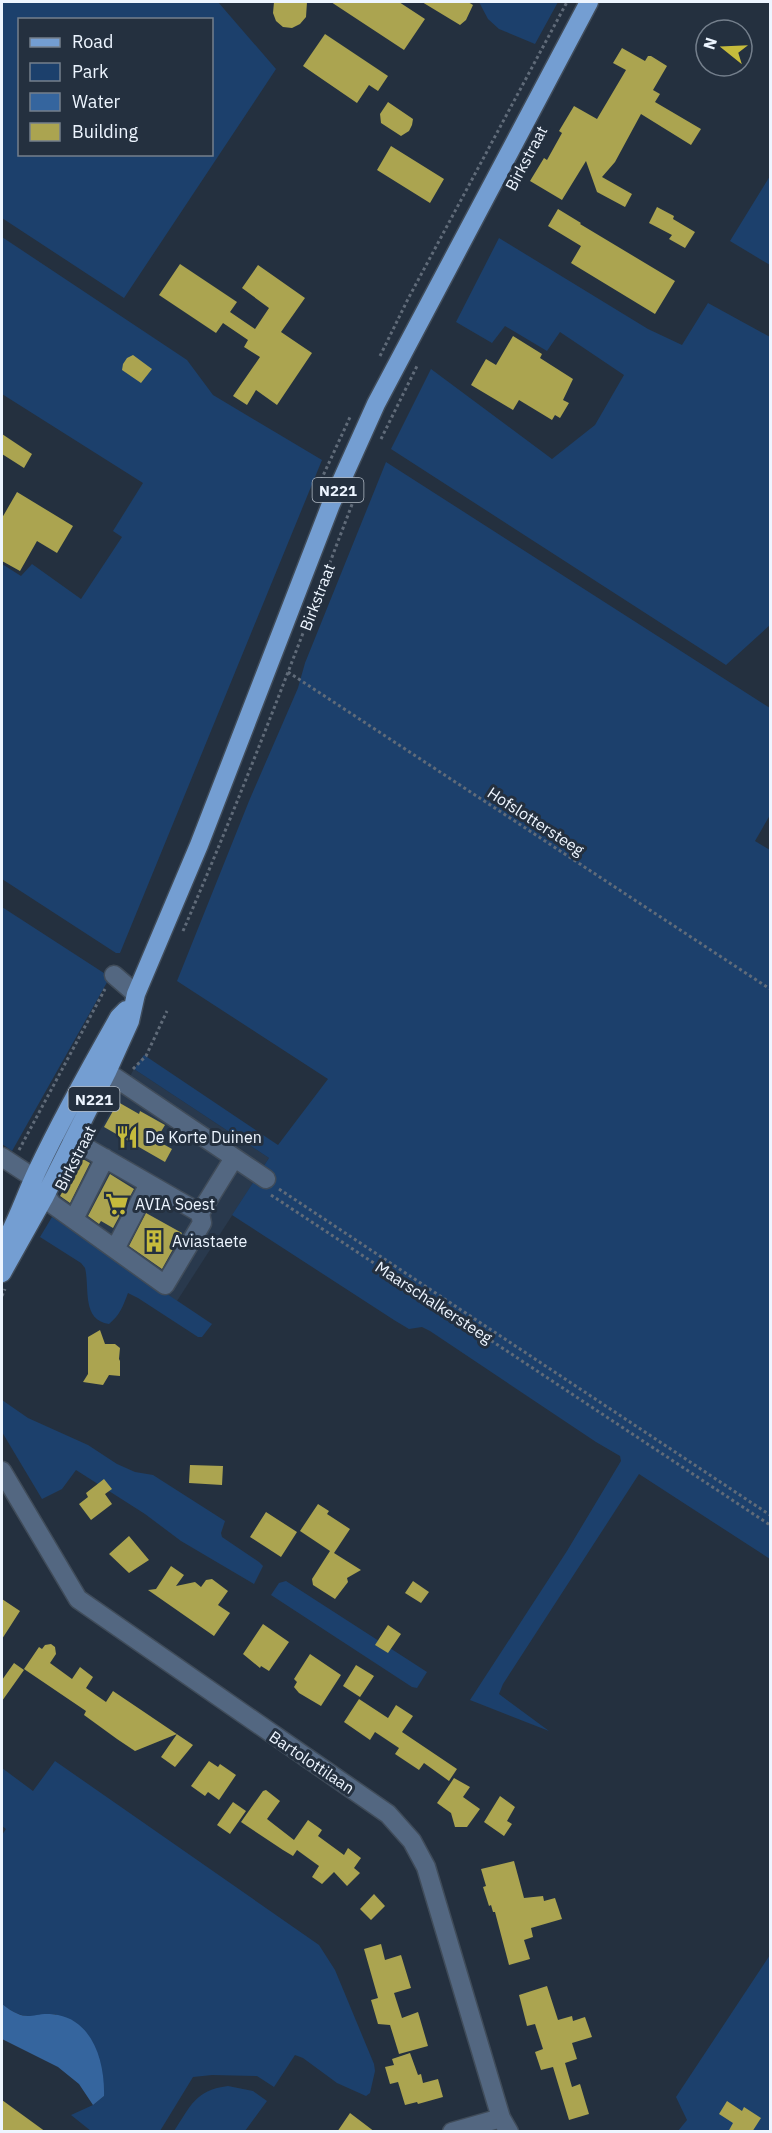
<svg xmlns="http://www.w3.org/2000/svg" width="772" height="2133" viewBox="0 0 772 2133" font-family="'IBM Plex Sans',sans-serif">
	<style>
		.built { fill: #29394d }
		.green { fill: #1c406c; fill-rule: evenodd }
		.water { fill: #35659e }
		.building { fill: #aba450 }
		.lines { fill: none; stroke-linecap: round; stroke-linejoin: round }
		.minor-casing { stroke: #404c5a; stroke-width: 21 }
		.major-casing { stroke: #404c5a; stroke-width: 21 }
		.path { stroke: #606b79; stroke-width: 3; stroke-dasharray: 3 3; stroke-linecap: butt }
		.minor { stroke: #536781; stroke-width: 18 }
		.major { stroke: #749ed2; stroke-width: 18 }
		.labels { text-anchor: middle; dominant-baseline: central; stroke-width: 6; stroke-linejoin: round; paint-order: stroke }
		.shield { fill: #24303f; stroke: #b1bac5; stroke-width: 1.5 }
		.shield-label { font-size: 15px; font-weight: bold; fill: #edf5ff }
		.street-label { font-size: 16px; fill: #edf5ff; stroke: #24303f }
		.poi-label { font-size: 16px; fill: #edf5ff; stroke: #24303f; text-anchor: start }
	</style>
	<rect width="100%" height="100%" fill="#24303f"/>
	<path class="built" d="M134,1069L269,1158L177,1301L52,1217Z"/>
	<path class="green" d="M2,2H218L276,69L124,298L2,218ZM20,20H212V154H20Z
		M479,2H558L535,44L499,29L488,19Z
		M770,176V265L730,241Z
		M2,237L187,360L213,395L322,460L120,953H116L2,879V564L21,576L32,564L81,599L122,537L113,531L143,483L2,394Z
		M499,238L648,329L682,345L708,303L770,337V625L726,665L391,449L431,369L552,459L595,425L624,375L560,332L547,351L505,326L492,343L456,322Z
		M386,462L770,708V815L755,841L770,850V1559L639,1474L503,1684L499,1694L549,1731L470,1700L567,1551L621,1461L620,1456L596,1442L430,1331L422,1327L409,1329L394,1320L232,1215L269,1158L134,1069L144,1055L278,1145L328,1079L177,981L249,801L298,688L305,663Z
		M2,907L110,977L12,1151L2,1144Z
		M52,1217L212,1324L202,1337H198L138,1298L128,1293C123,1306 120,1315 109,1324C81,1320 90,1287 85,1268L81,1263L40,1237Z
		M2,1400L28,1418L88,1445L117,1464L135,1472L153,1475L225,1521L221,1533L222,1537L259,1562L263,1566L254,1584L181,1541L145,1514L76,1470L62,1489L42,1499L2,1432Z
		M286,1581L427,1672L417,1688L412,1687L271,1595L279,1583Z
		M55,1761L319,1945L335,1970L374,2064L375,2071L370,2093L366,2096L337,2083L303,2058L295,2055L274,2087L257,2076L212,2075L193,2077L160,2131H91L71,2115L93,2105L104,2096L56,2014C32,2017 22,2020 2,2004V1835L6,1829L2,1826V1768L33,1791Z
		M770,1955V2131H678L687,2120L676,2097Z
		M228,2086L253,2091L267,2101L245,2131H174C191,2106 195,2090 228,2086Z"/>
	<path class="water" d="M2,2004C30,2026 31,2010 58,2015C94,2022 105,2064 104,2096L93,2105L79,2084L58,2067L2,2039Z"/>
	<path class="building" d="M274,2H307L306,17L300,24L292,28L283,27L276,21L273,13Z
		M331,2H399L425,19L404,50Z
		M422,2H468L473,5L466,20L460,25Z
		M325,34L388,76L378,91L369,85L357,103L303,66Z
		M622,48L645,61L648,56H651L667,66L653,90L660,94L655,102L701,129L691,145L641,114L615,162L602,177L632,194L625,207L597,192L586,161L562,200L530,181L544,158L547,160L562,133L559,131L574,106L597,119L626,70L613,63Z
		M388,102L413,119L412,125L409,131L401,136L381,123L380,114Z
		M391,146L444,179L430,203L377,170Z
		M657,207L674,216L673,219L695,232L685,248L669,239L672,235L649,223Z
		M558,209L581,223L580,224L675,281L655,314L571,263L581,246L548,226Z
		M180,264L237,302L230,312L255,329L269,308L242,288L258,265L305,298L281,332L312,353L277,405L256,390L247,405L233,396L260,357L244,347L248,340L223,323L216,333L159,295Z
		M513,336L542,354L540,358L573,379L563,400L569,403L560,418L555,415L552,420L519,400L513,410L471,385L486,359L496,365Z
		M133,355L152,369L141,383L122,370L123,364L127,358Z
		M2,434L32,454L24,468L2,454Z
		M17,492L73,526L57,553L37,541L20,571L2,561V518Z
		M118,1102L139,1114L140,1111L165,1125L156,1140L172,1149L165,1162L104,1127Z
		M81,1158L90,1163L70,1203L60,1196Z
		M110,1174L134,1189L113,1228L101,1221L99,1224L88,1216Z
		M146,1213L182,1233L162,1269L129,1246Z
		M100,1330L105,1344H115L120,1348L119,1359L120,1361V1376L109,1375L103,1385L83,1382L88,1374V1337Z
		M190,1465L223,1466L222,1485L189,1483Z
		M104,1479L112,1489L105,1494L112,1504L91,1520L79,1504L88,1497L86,1493Z
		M318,1504L329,1511L327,1514L350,1529L334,1553L361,1570L347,1578L348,1582L335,1599L313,1585L312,1579L330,1551L300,1531Z
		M266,1512L297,1532L281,1557L250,1537Z
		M129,1536L149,1560L129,1573L109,1554Z
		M171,1566L184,1575L176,1586L195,1582L201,1587L206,1580L212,1579L228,1591L218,1605L230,1613L214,1636L148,1590L156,1589Z
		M413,1581L429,1592L421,1603L405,1593Z
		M2,1599L20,1611L2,1639Z
		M263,1624L289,1642L269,1671L261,1666L260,1668L243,1654Z
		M388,1625L401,1634L388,1653L375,1645Z
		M51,1644L55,1647L56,1654L50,1663L72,1679L80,1667L93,1677L86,1688L106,1702L113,1691L193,1745L175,1767L161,1757L177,1734L135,1751L117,1739L84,1715L86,1711L24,1669L39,1647L42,1649L45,1645Z
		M310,1654L341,1675L321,1706L299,1693L294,1687L297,1682L294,1679Z
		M14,1663L24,1670L2,1701V1680Z
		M356,1665L374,1676L360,1697L343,1686Z
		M359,1699L388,1718L396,1705L413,1716L402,1732L457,1769L449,1781L424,1763L419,1770L395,1754L399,1748L375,1732L370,1740L344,1722Z
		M209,1761L218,1767L220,1764L236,1775L219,1800L208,1792L205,1796L191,1786Z
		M454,1778L470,1787L463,1797L480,1809L467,1827H455L451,1813L437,1803Z
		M266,1790L280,1801L267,1819L294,1840L308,1820L322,1830L318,1836L344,1855L348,1848L361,1858L354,1868L360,1873L347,1886L334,1872L322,1884L312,1877L319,1866L297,1850L293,1856L283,1850L241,1822L263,1791Z
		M500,1796L515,1807L507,1821L512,1824L504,1836L484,1822Z
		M233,1802L246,1811L230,1834L217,1825Z
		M514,1861L524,1898L543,1896L544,1901L555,1898L562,1919L531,1928L533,1937L524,1940L530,1959L509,1965L495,1912H493L491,1905L489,1906L483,1887L486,1886L481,1869Z
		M374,1894L385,1906L371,1920L360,1909Z
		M381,1944L385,1960L401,1955L411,1988L394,1993L402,2018L418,2012L428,2046L399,2054L390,2025L378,2024L371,2000L378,1998L364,1949Z
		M547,1986L558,2020L572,2016L573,2021L585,2017L592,2037L572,2043L577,2059L565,2063L572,2087L580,2084L589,2114L569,2120L553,2067L541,2070L535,2052L543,2049L535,2024L527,2026L519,1995Z
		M410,2053L418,2075L421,2074L423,2083L438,2079L443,2097L418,2104L417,2102L405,2105L398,2082L390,2084L385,2067L394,2065L392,2059Z
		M2,2100L46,2132H2Z
		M727,2101L742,2111L744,2107L761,2118L752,2132H728L733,2123L719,2114Z
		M350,2113L375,2132H337Z"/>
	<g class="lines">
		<g class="minor-casing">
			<path id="minor" d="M114,975L136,994
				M107,1072L266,1179
				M72,1105L67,1127L73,1140L200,1213L234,1158
				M2,1157L34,1178L52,1204L165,1285L202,1223L200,1213
				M74,1219L105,1158
				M115,1249L149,1184
				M2,1471L78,1599L388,1814L412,1841L426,1867L501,2118L509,2132
				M452,2132L501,2118"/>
		</g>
		<g class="major-casing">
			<path id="major" d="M3,1246C17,1222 25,1196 37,1171C62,1118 90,1068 119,1017L126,1010
				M2,1273L45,1196L107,1072L130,1021L136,994L199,845L331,504L376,404L589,2"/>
		</g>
		<path class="path" d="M380,356L408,299L567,2
			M381,439L418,364
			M316,491L351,415
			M288,672L770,989
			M183,931C245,788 300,641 356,494
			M133,1069L146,1056L167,1011
			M19,1150L105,989
			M279,1189L770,1515
			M271,1195L770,1525
			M2,1296L5,1289"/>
		<use href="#minor" class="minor"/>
		<use href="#major" class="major"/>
	</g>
	<defs>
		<g id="restaurant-bare" transform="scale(1.8)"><path d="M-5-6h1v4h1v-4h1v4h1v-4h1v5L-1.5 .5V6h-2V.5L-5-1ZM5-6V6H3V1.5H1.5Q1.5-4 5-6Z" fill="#c6bb3c" stroke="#24303f" stroke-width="2.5" paint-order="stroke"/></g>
		<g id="supermarket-bare" transform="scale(1.8)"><path d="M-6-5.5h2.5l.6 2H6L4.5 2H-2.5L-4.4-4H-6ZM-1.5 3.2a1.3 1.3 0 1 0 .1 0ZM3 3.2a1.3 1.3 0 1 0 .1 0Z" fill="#c6bb3c" stroke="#24303f" stroke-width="2.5" paint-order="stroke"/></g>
		<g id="building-bare" transform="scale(1.8)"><path d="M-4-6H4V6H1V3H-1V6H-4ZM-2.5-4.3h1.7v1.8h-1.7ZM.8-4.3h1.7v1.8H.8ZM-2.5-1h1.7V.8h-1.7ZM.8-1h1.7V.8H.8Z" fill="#c6bb3c" stroke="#24303f" stroke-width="2.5" paint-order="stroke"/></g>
	</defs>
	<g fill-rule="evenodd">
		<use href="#restaurant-bare" x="127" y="1137"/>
		<use href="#supermarket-bare" x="117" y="1204"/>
		<use href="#building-bare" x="154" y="1241"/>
	</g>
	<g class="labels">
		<g class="shield">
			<rect x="312.5" y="478" width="51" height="24" rx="4.5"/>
			<rect x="68.5" y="1087" width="51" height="24" rx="4.5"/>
		</g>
		<g class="shield-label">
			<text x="338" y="490">N221</text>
			<text x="94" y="1099">N221</text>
		</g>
		<g class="street-label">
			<text transform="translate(526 158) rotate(-62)">Birkstraat</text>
			<text transform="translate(317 597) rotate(-69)">Birkstraat</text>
			<text transform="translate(536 821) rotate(33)">Hofslottersteeg</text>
			<text transform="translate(75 1158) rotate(-63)">Birkstraat</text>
			<text transform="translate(434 1302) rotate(33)">Maarschalkersteeg</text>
			<text transform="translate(312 1762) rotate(34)">Bartolottilaan</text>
		</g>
		<g class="poi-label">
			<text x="145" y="1137">De Korte Duinen</text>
			<text x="135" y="1204">AVIA Soest</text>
			<text x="172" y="1241">Aviastaete</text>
		</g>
	</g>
	<rect width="772" height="2133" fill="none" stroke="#edf5ff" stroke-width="6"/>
	<rect x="18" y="18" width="195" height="138" fill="#24303f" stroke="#747f8c" stroke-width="1.5"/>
	<rect x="30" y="38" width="30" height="9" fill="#749ed2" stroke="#747f8c" stroke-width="1.5"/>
	<text x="72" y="48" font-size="18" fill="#edf5ff">Road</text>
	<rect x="30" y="63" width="30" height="18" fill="#1c406c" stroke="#747f8c" stroke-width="1.5"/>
	<text x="72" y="78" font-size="18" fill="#edf5ff">Park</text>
	<rect x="30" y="93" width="30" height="18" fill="#35659e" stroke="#747f8c" stroke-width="1.5"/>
	<text x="72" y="108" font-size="18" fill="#edf5ff">Water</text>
	<rect x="30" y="123" width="30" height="18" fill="#aba450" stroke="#747f8c" stroke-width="1.5"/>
	<text x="72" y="138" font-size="18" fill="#edf5ff">Building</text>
	<g transform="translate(724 48) rotate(288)"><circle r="28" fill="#24303f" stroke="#747f8c" stroke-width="1.5"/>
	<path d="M0-4.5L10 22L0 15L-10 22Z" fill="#c6bb3c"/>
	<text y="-9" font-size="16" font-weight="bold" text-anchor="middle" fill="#edf5ff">N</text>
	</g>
</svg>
